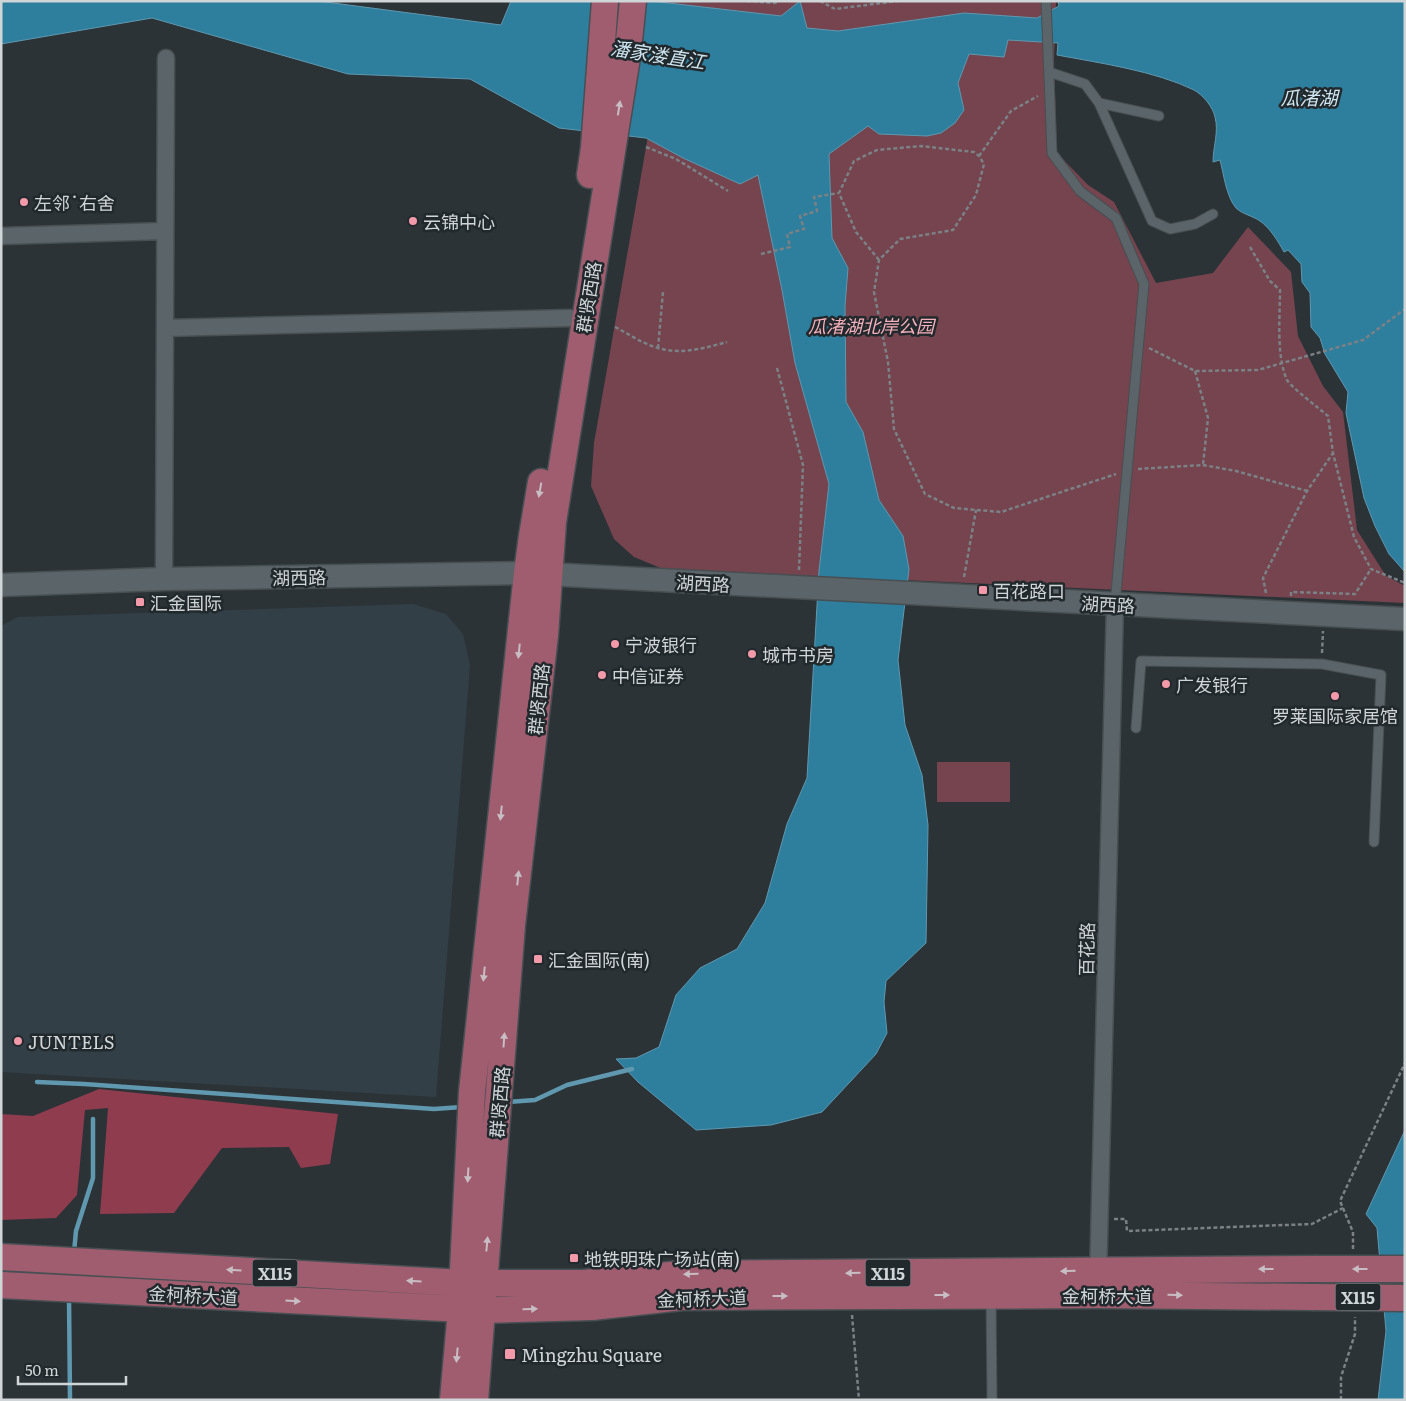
<svg xmlns="http://www.w3.org/2000/svg" width="1406" height="1401" viewBox="0 0 1406 1401" font-family="Literata,'Noto Sans SC',serif">
	<style>
		.built { fill: #323f46 }
		.green { fill: #75444e }
		.forest { fill: #8f3c4f }
		.water { fill: #2e7e9e; stroke: #5f98af }
		.lines { fill: none; stroke-linecap: round; stroke-linejoin: round }
		.stream { stroke: #5f98af; stroke-width: 4.5 }
		.lane-casing { stroke: #484f52; stroke-width: 11 }
		.street-casing { stroke: #484f52; stroke-width: 19 }
		.secondary-casing { stroke: #484f52; stroke-width: 25 }
		.primary-casing { stroke: #484f52; stroke-width: 29 }
		.path { stroke: #7b8185; stroke-width: 2.5; stroke-dasharray: 4 2.5; stroke-linecap: butt }
		.lane { stroke: #5b6468; stroke-width: 9 }
		.street { stroke: #5b6468; stroke-width: 16 }
		.secondary { stroke: #5b6468; stroke-width: 22 }
		.primary { stroke: #a15d70; stroke-width: 26 }
		.primary-bridge-casing { stroke: #484f52; stroke-width: 29; stroke-linecap: butt }
		.primary-bridge { stroke: #a15d70; stroke-width: 26 }
		.oneway { fill: #c7bdc2 }
		.poi-dot { fill: #f39aaa; stroke: #21292d; stroke-width: 2 }
		.labels { text-anchor: middle; dominant-baseline: central; stroke-width: 5; stroke-linejoin: round; paint-order: stroke }
		.shield { fill: #21292d; stroke: #9ca1a4; stroke-width: 1 }
		.shield-label { font-size: 16px; font-weight: bold; fill: #d0d5d7 }
		.poi-label { font-size: 18px; fill: #d0d5d7; stroke: #21292d; text-anchor: start }
		.street-label { font-size: 18px; fill: #d0d5d7; stroke: #21292d }
		.park-label { font-size: 18px; font-style: italic; fill: #f8b0bc; stroke: #21292d }
		.water-label { font-size: 19px; font-style: italic; fill: #cfe6f1; stroke: #21292d }
	</style>
	<rect width="100%" height="100%" fill="#2b3337"/>
	<path class="built" d="M413,604L446,614L463,634L470,665L436,1097L1,1072V626L18,617Z"/>
	<path class="green" d="M656,1H1056L1054,59L1057,153L1088,185L1114,202L1156,283L1213,273L1248,227L1291,272L1298,336L1323,386L1343,412L1357,530L1386,576L1405,586V603L663,569L634,557L614,539L591,486L594,443L648,136Z
		M937,762H1010V802H937Z"/>
	<path class="forest" d="M99,1089L338,1114L330,1164L301,1168L289,1147L222,1148L174,1213L100,1214L108,1108L85,1110L77,1195L56,1218L1,1220V1114L33,1116Z"/>
	<path class="water" d="M1,1H318L501,25L511,1H651L781,16L800,1L807,28L838,31L964,13L1037,18L1059,6L1058,1H1405V572L1389,554L1375,526L1364,498L1346,413L1348,392L1325,354L1320,338L1311,327L1310,293L1302,282L1301,264L1288,250L1284,252C1278,241 1270,228 1260,221C1253,216 1242,214 1236,208C1226,196 1224,175 1220,160L1213,162C1213,147 1219,132 1215,117C1213,107 1203,95 1194,90C1155,71 1100,63 1057,55L1058,43L1008,40L1004,57L969,54L958,83L964,110L955,123L941,133L927,136L879,134L868,126L829,154L832,238L848,268L845,306L846,402L863,432L879,500L903,536L909,569L898,660L905,725L922,775L928,825L926,943L886,981L884,1002L887,1033L876,1054L822,1112L771,1125L696,1130L638,1082L616,1059L636,1058L659,1047L676,995L700,968L737,949L765,903L787,824L807,778L819,571L829,484L795,363L782,290L758,175L740,184L683,158L646,138L559,128L470,79L348,74L152,18L1,44Z
		M1405,1130V1400H1378L1386,1331L1377,1228L1366,1214Z"/>
	<g class="lines">
		<path class="stream" d="M37,1082L84,1084L434,1109L462,1107
			M507,1102L535,1100L567,1085L632,1069
			M74,1252L76,1231L93,1178V1119
			M69,1297L70,1400"/>
		<g class="lane-casing">
			<path id="lane" d="M1046,1L1052,153L1080,191L1116,218L1144,284L1115,604
				M1049,72L1085,84L1099,103L1152,221L1170,229L1195,224L1213,214
				M1099,103L1159,116
				M1136,728L1141,661L1322,664L1381,675L1374,842
				M991,1298L992,1400"/>
		</g>
		<g class="street-casing">
			<path id="street" d="M1,236L165,231
				M166,328L570,318
				M164,579L166,58
				M1098,1280L1115,604"/>
		</g>
		<g class="secondary-casing">
			<path id="secondary" d="M1,585L164,579L527,573L1405,619"/>
		</g>
		<g class="primary-casing">
			<path id="primary" d="M590,175L594,148L605,1
				M1,1257L463,1283H584L681,1274L1315,1269
				M1,1285L482,1310L592,1307L682,1297L1098,1295L1312,1297
				M453,1400L461,1310L472,1092L527,573L532,536L541,482
				M475,1400L512,925L545,635L553,522L628,51L633,1"/>
		</g>
		<path class="path" d="M747,1L775,3L779,1
			M820,1L835,9L898,1
			M646,147L676,159L728,191
			M979,156L1011,111L1038,96
			M1250,247L1270,281L1280,290C1280,316 1276,356 1287,380C1292,388 1320,409 1328,416L1333,453L1354,537L1371,569L1405,583
			M761,254L790,247L787,234L804,229L800,216L817,211L814,197L839,193
			M879,260L856,232L839,193L854,161L877,150L921,146L974,152L979,156L984,164L976,195L953,230L900,239L879,260L874,292L888,362L894,429L925,494L954,508L1001,512L1116,474
			M615,327C629,334 643,344 658,348C681,355 705,348 727,342
			M658,348L663,292
			M1149,348L1195,371L1258,370L1363,340L1405,309
			M777,368L803,465L799,570
			M1195,371L1208,418L1203,465
			M1138,469L1203,465L1236,471L1307,491
			M964,577L976,510
			M1266,593L1263,578L1307,491L1333,453
			M1291,596V592L1355,594L1371,569
			M1322,653L1323,631
			M1114,1219H1126L1127,1231L1312,1224L1343,1208
			M1353,1249V1232L1340,1201L1405,1063
			M852,1315L859,1400
			M1341,1400V1377L1355,1334V1317"/>
		<use href="#lane" class="lane"/>
		<use href="#street" class="street"/>
		<use href="#secondary" class="secondary"/>
		<use href="#primary" class="primary"/>
		<g class="primary-bridge-casing">
			<path id="primary-bridge" d="M1315,1269H1405
				M1312,1297L1405,1298"/>
		</g>
		<use href="#primary-bridge" class="primary-bridge"/>
	</g>
	<defs><path id="oneway-solid" d="M-6-.8H1V-3.2L6.5 0L1 3.2V.8H-6Z" transform="scale(1.25)"/></defs>
	<g class="oneway">
		<use href="#oneway-solid" transform="translate(619 108) rotate(-81)"/>
		<use href="#oneway-solid" transform="translate(540 490) rotate(100)"/>
		<use href="#oneway-solid" transform="translate(519 651) rotate(96)"/>
		<use href="#oneway-solid" transform="translate(501 813) rotate(96)"/>
		<use href="#oneway-solid" transform="translate(518 878) rotate(-84)"/>
		<use href="#oneway-solid" transform="translate(484 974) rotate(96)"/>
		<use href="#oneway-solid" transform="translate(504 1040) rotate(-86)"/>
		<use href="#oneway-solid" transform="translate(468 1175) rotate(93)"/>
		<use href="#oneway-solid" transform="translate(487 1244) rotate(-85)"/>
		<use href="#oneway-solid" transform="translate(1266 1269) rotate(180)"/>
		<use href="#oneway-solid" transform="translate(1360 1269) rotate(-180)"/>
		<use href="#oneway-solid" transform="translate(234 1270) rotate(-177)"/>
		<use href="#oneway-solid" transform="translate(1068 1271) rotate(179)"/>
		<use href="#oneway-solid" transform="translate(853 1273) rotate(179)"/>
		<use href="#oneway-solid" transform="translate(691 1274) rotate(179)"/>
		<use href="#oneway-solid" transform="translate(414 1281) rotate(-177)"/>
		<use href="#oneway-solid" transform="translate(942 1295)"/>
		<use href="#oneway-solid" transform="translate(1175 1295) rotate(1)"/>
		<use href="#oneway-solid" transform="translate(780 1296)"/>
		<use href="#oneway-solid" transform="translate(293 1301) rotate(3)"/>
		<use href="#oneway-solid" transform="translate(530 1309) rotate(-2)"/>
		<use href="#oneway-solid" transform="translate(457 1355) rotate(95)"/>
	</g>
	<g class="poi-dot">
		<circle cx="24" cy="202" r="5"/>
		<circle cx="413" cy="221" r="5"/>
		<rect x="978" y="585" width="10" height="10" rx="2.5"/>
		<rect x="135" y="597" width="10" height="10" rx="2.5"/>
		<circle cx="615" cy="644" r="5"/>
		<circle cx="752" cy="654" r="5"/>
		<circle cx="602" cy="675" r="5"/>
		<circle cx="1166" cy="684" r="5"/>
		<circle cx="1335" cy="696" r="5"/>
		<rect x="533" y="954" width="10" height="10" rx="2.5"/>
		<circle cx="18" cy="1041" r="5"/>
		<rect x="569" y="1253" width="10" height="10" rx="2.5"/>
		<rect x="504" y="1348" width="12" height="12" rx="2.5"/>
	</g>
	<g class="labels">
		<g class="shield">
			<rect x="252.5" y="1259.5" width="45" height="27" rx="4"/>
			<rect x="865.5" y="1259.5" width="45" height="27" rx="4"/>
			<rect x="1335.5" y="1283.5" width="45" height="27" rx="4"/>
		</g>
		<g class="shield-label">
			<text x="275" y="1273">X115</text>
			<text x="888" y="1273">X115</text>
			<text x="1358" y="1297">X115</text>
		</g>
		<g class="poi-label">
			<text x="34" y="202">左邻˙右舍</text>
			<text x="423" y="221">云锦中心</text>
			<text x="993" y="590">百花路口</text>
			<text x="150" y="602">汇金国际</text>
			<text x="625" y="644">宁波银行</text>
			<text x="762" y="654">城市书房</text>
			<text x="612" y="675">中信证券</text>
			<text x="1176" y="684">广发银行</text>
			<text x="1335" y="715" text-anchor="middle">罗莱国际家居馆</text>
			<text x="548" y="959">汇金国际(南)</text>
			<text x="28" y="1041">JUNTELS</text>
			<text x="584" y="1258">地铁明珠广场站(南)</text>
			<text x="521" y="1354">Mingzhu Square</text>
		</g>
		<g class="street-label">
			<text transform="translate(588 297) rotate(-81)">群贤西路</text>
			<text transform="translate(299 577) rotate(-1)">湖西路</text>
			<text transform="translate(703 583) rotate(3)">湖西路</text>
			<text transform="translate(1108 604) rotate(3)">湖西路</text>
			<text transform="translate(538 699) rotate(-84)">群贤西路</text>
			<text transform="translate(1086 949) rotate(-89)">百花路</text>
			<text transform="translate(499 1102) rotate(-85)">群贤西路</text>
			<text transform="translate(193 1295) rotate(3)">金柯桥大道</text>
			<text x="1107" y="1295">金柯桥大道</text>
			<text transform="translate(702 1298) rotate(-2)">金柯桥大道</text>
		</g>
		<g class="park-label">
			<text x="871" y="325">瓜渚湖北岸公园</text>
		</g>
		<g class="water-label">
			<text transform="translate(658 54) rotate(9)">潘家溇直江</text>
			<text x="1309" y="97">瓜渚湖</text>
		</g>
	</g>
	<rect width="1406" height="1401" fill="none" stroke="#d0d5d7" stroke-width="5"/>
	<path d="M18 1376v8h108v-8" fill="none" stroke="#d0d5d7" stroke-width="2.5"/>
	<text x="25" y="1376" font-size="15" fill="#d0d5d7" stroke="#21292d" stroke-width="4" paint-order="stroke">50 m</text>
</svg>
